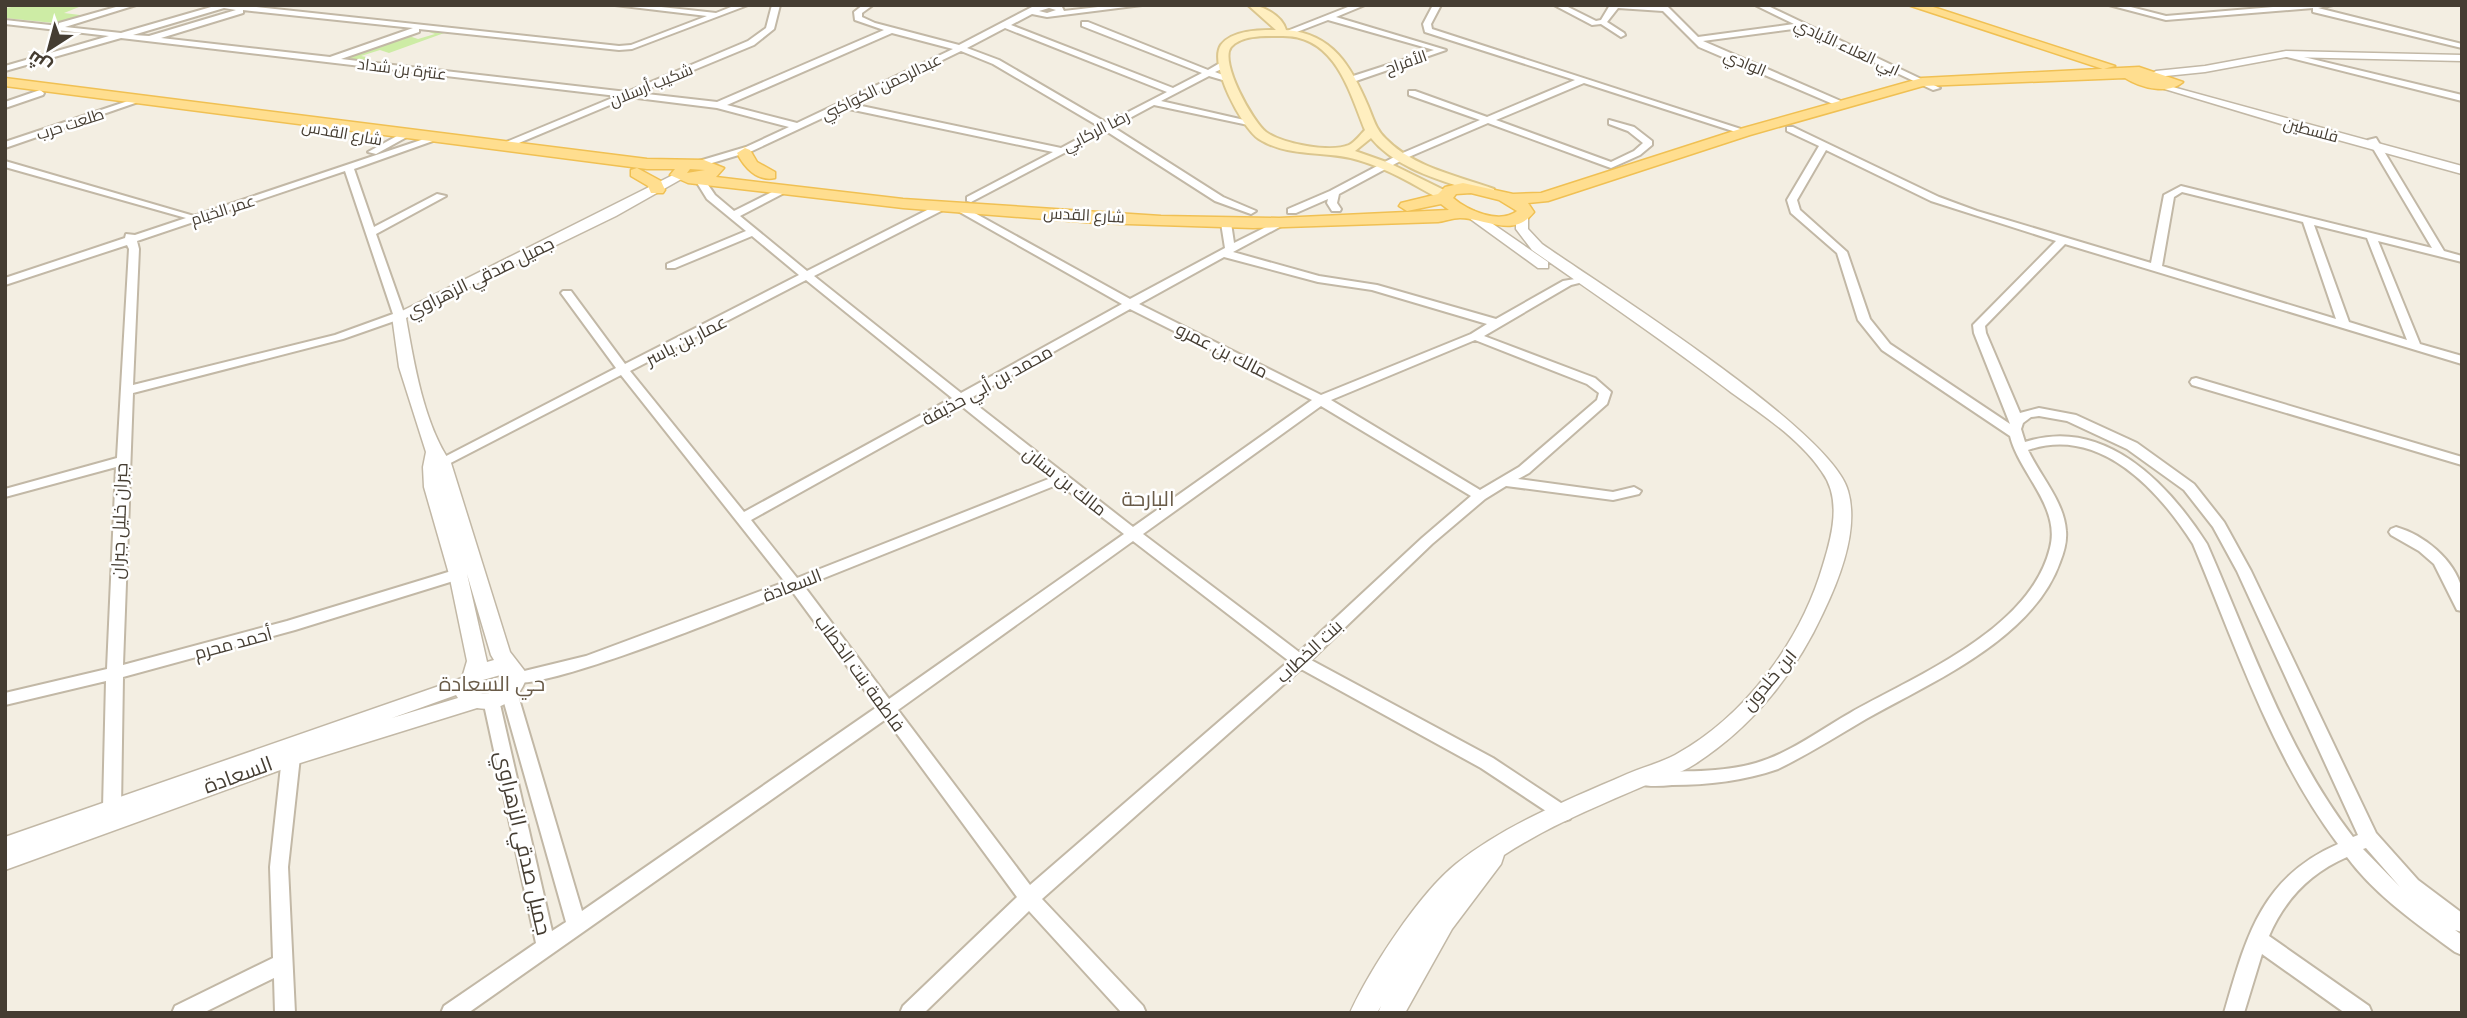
<svg xmlns="http://www.w3.org/2000/svg" width="2467" height="1018" viewBox="0 0 2467 1018" font-family="'Roboto Condensed',Cairo,sans-serif">
	<style>
		.green { fill: #cdeca5 }
		.lines { fill: none; stroke-linecap: round; stroke-linejoin: round }
		.minor-casing { stroke: #c2b8a6; stroke-width: 4 }
		.tertiary-casing { stroke: #c2b8a6; stroke-width: 3 }
		.secondary-casing { stroke: #dbc68e; stroke-width: 4 }
		.primary-casing { stroke: #f0c053; stroke-width: 3 }
		.minor { fill: #fff; fill-rule: evenodd }
		.tertiary { fill: #fff; fill-rule: evenodd }
		.secondary { fill: #ffefc0; fill-rule: evenodd }
		.primary { fill: #ffde8f; fill-rule: evenodd }
		.labels { text-anchor: middle; dominant-baseline: central; stroke-width: 5; stroke-linejoin: round; paint-order: stroke }
		.far-street-label { font-size: 16px; fill: #453d32; stroke: #fff }
		.street-label { font-size: 18px; fill: #453d32; stroke: #fff }
		.quarter-label { font-size: 21px; fill: #695b48; stroke: #fff }
		.near-street-label { font-size: 21px; fill: #453d32; stroke: #fff }
	</style>
	<rect width="100%" height="100%" fill="#f3eee2"/>
	<path class="green" d="M25,5H84L64,13L88,16L54,23L5,18V8Z
		M423,30L447,32L389,53L380,50L361,56L371,58L362,61L336,59L406,35L418,39L435,34Z"/>
	<g class="lines">
		<g class="minor-casing">
			<path id="minor" d="M123,5H136L65,27L121,33L218,5H237L619,46L631,45L707,16L615,5H643L716,13L736,5H748L632,49L619,50L419,29V32L341,59L627,92L748,41L766,28L772,5H780L774,29L754,45L638,93L717,102L884,30L855,20L854,12L863,5H873L862,13V17L875,23L959,45L1032,7L1061,5L1064,11L1115,5H1142L1047,17L1032,14L1011,25L1173,88L1202,73L1082,26V22H1088L1208,70L1220,63H1226V67L1215,72L1233,79V83L1209,76L1161,101L1253,122V126L1154,105L1113,127L1223,197L1256,211L1251,214L1215,201L1106,131L971,202L967,201V197L1053,152L844,108L752,151L702,166L697,163L699,161L746,147L789,127L717,108L629,97L507,148L502,145L504,143L617,96L121,38L5,71V66L109,36L5,24V20L59,26V23ZM224,8L236,10L149,36L133,35ZM1049,8L1056,10L1047,13L1039,11ZM243,10L413,28L330,57L161,38L243,13ZM1005,28L1167,92L1107,123L999,60L967,48ZM892,33L953,49L797,123L727,105ZM961,51L993,64L1100,127L1061,148L852,104Z
				M1353,5H1365L1336,17L1446,50L1350,83L1346,80L1347,78L1434,50L1328,20L1289,35L1282,33Z
				M1433,5H1441L1431,24L1432,29L1750,132L1742,134L1584,83L1496,120L1611,162L1634,151L1643,143L1628,131L1609,124V120L1634,127L1652,141V145L1640,155L1611,168L1488,123L1404,159L1339,194L1337,203L1341,209L1340,211H1332L1327,203L1328,199L1296,213H1288V209L1330,191L1398,155L1480,120L1409,95V91H1415L1487,117L1575,80L1425,32L1423,24Z
				M1554,5H1564L1596,21L1601,20L1610,5H1666L1698,37L1794,24L1755,5H1766L1940,88L1933,90L1801,28L1703,41L1843,102L1844,104L1840,107L1699,47L1663,11L1618,8L1607,22L1624,33L1625,35L1621,37L1601,24L1592,25Z
				M2109,5H2123L2166,16L2298,5H2333L2318,8L2462,44V48L2313,12V8L2166,20Z
				M2283,52L2462,95V101L2283,56Z
				M40,90L44,93L43,95L5,108V102Z
				M131,100L138,102L5,148V142Z
				M1787,127H1793L1939,197L1977,211L2151,263L2164,195L2181,186L2432,248L2368,140L2376,138L2444,251L2462,256V262L2378,241L2420,344L2462,356V364L2065,244L1985,326L1986,333L2020,413L2039,408L2076,415L2137,443L2194,484L2224,522L2251,571L2376,833L2418,880L2462,913V932L2455,930L2462,935V955L2455,952C2417,924 2375,895 2347,857C2310,873 2285,899 2269,936L2369,1006L2372,1013H2345L2262,954L2244,1013H2224C2246,938 2260,878 2338,844C2271,755 2236,646 2193,544C2158,489 2099,425 2028,450C2040,476 2064,501 2066,531C2067,542 2064,552 2060,562C2033,639 1932,682 1866,719C1837,736 1809,754 1778,769C1743,781 1709,785 1672,785C1661,786 1649,787 1639,784L1636,779L1639,774L1645,772C1682,771 1721,773 1756,763C1790,753 1820,730 1850,713C1917,675 2030,630 2050,548C2061,507 2019,473 2010,436L1882,350L1858,320L1837,253L1791,213L1787,200L1819,146L1787,131ZM1826,150L1931,201L2056,241L1973,325L1974,333L2010,424L1890,344L1870,319L1847,252L1800,210L1797,200ZM2182,192L2303,222L2336,319L2162,266L2174,197ZM2314,225L2367,238L2407,340L2349,322ZM2039,416L2067,421L2127,449L2184,490L2213,527L2237,571L2358,835L2353,837C2286,750 2251,644 2207,544C2168,483 2104,416 2025,442L2021,429L2023,423L2031,417ZM2366,848L2400,887L2363,849Z
				M406,131L414,133L376,154L368,152Z
				M436,135L444,137L354,169L374,227L437,194L446,196L376,234L405,316L403,318L343,339L133,393L123,665L287,621L458,569L465,574L463,578L295,630L123,677L121,808L118,813L112,815L106,813L103,808L106,681L5,705V693L107,669L116,467L5,497V489L117,458L129,249L127,245L5,285V278L125,238L126,234L135,235L186,218L5,167V161L194,216ZM345,171L393,314L335,335L133,385L139,249L137,241Z
				M696,176H702L715,195L734,211L778,189H784V193L740,216L807,271L935,206H943V210L814,276L961,393L1122,304L958,211V207L962,206L1130,299L1225,248L1221,223L1226,220L1231,223L1234,243L1278,221L1282,220L1287,223L1233,252L1319,276L1377,285L1496,319L1563,281L1587,277V281L1571,285L1484,336L1595,378L1611,392L1607,404L1529,473L1518,479L1613,492L1634,487L1641,491L1639,494L1613,500L1506,486L1485,499L1432,544L1311,660L1493,758L1570,809L1573,814L1570,819L1564,821L1558,819L1481,768L1301,669L1042,899L1143,1006L1146,1013H1122L1029,911L924,1013H900L903,1006L1017,897L886,719L468,1013H441L444,1006L536,943L483,700L485,696L491,694L497,696L499,700L552,931L566,922L501,692L503,688L509,686L515,688L517,692L582,911L877,707L792,591C748,608 545,692 512,682L510,678L512,674L586,656L785,582L621,375L437,470L432,471L425,467L616,368L561,293L563,291H571L625,364L799,275L752,236L675,268H667V264L746,231L707,199L694,178ZM1224,257L1318,282L1372,290L1487,324L1471,334L1321,395L1139,304ZM806,280L952,398L744,512L630,371ZM1130,309L1312,400L1133,527L969,399ZM1475,340L1587,384L1599,393L1597,400L1519,467L1480,490L1331,400ZM959,404L1051,478L797,578L751,520ZM1321,406L1471,496L1422,538L1299,652L1143,534ZM1059,484L1124,534L889,699L804,586ZM1133,541L1289,661L1030,885L898,710Z
				M2196,378L2462,457V465L2192,385L2190,382L2192,379Z
				M2396,527C2424,535 2454,559 2462,589C2463,596 2462,604 2462,611L2457,610L2434,564L2419,551L2391,535L2389,532L2391,529Z
				M291,750L297,752L300,757L288,867L295,1013H275L274,978L203,1013H172L175,1006L273,958L270,867L282,757L285,752Z"/>
		</g>
		<g class="tertiary-casing">
			<path id="tertiary" d="M2286,51L2462,55V61L2286,57L2205,72L2156,77L2151,74L2156,71L2205,66Z
				M2158,83L2462,166V174L2291,127L2158,87Z
				M675,174L685,177L616,216L406,318C414,363 424,425 451,463L510,652L527,674C523,698 500,712 477,708L297,764L5,870V837L462,678L467,661L449,574L424,487L423,467L426,452L399,367L392,316ZM467,574L491,655L494,660L487,662ZM504,674L507,675C504,689 489,697 477,692L483,680ZM456,695L458,698L392,718Z
				M1474,211L1548,262V268H1538L1469,218L1468,215Z
				M1522,213L1528,217V229L1542,244C1602,286 1833,431 1848,491C1859,529 1840,578 1823,613C1795,674 1751,728 1695,764C1680,774 1662,778 1646,785C1598,806 1548,826 1504,855L1501,864L1452,929L1405,1013H1378L1381,1006L1377,1013H1350C1370,969 1419,894 1456,864C1506,824 1568,800 1627,774C1643,767 1660,763 1675,755C1745,717 1801,641 1823,565C1832,536 1842,499 1822,472C1800,439 1764,416 1732,393C1667,343 1599,297 1532,250L1516,229V217Z"/>
		</g>
		<g class="secondary-casing">
			<path id="secondary" d="M1248,5C1262,5 1282,15 1286,30C1333,34 1351,66 1368,106C1373,118 1376,130 1386,139C1413,167 1458,176 1494,189V195H1484C1446,181 1398,171 1371,138L1355,151L1389,163L1450,193V199H1440C1414,185 1387,168 1358,160C1326,150 1289,158 1259,139C1242,128 1208,64 1221,45C1232,30 1259,30 1276,30ZM1283,36C1335,36 1349,90 1365,130C1361,134 1355,142 1349,145C1331,153 1282,144 1266,132C1253,122 1219,62 1231,47C1242,34 1268,36 1283,36Z"/>
		</g>
		<g class="primary-casing">
			<path id="primary" d="M1908,5H1927L2115,66L2103,69Z
				M2139,67L2183,82C2168,95 2141,88 2125,78L1923,86L1750,135L1548,201L1528,203L1534,212C1513,239 1486,218 1460,218C1453,218 1445,221 1438,222L1253,228L1097,223L903,208L688,183L670,175L675,169H647L5,86V78L647,159L704,160L724,168L716,177L903,199L1161,216L1279,218L1449,210L1441,204L1407,211L1399,206L1401,203L1438,194L1445,187L1463,183L1513,194L1541,193L1740,129L1922,78ZM690,169L705,170L687,173ZM1471,193L1499,200L1517,211C1499,225 1467,210 1453,198L1456,194Z
				M745,148L750,150L757,162L775,172V178C757,182 744,167 737,153Z
				M637,168L661,181L665,190L663,193H651L648,186L631,176V170Z"/>
		</g>
		<use href="#minor" class="minor"/>
		<use href="#tertiary" class="tertiary"/>
		<use href="#secondary" class="secondary"/>
		<use href="#primary" class="primary"/>
	</g>
	<g class="labels">
		<g class="far-street-label">
			<text transform="translate(1847 47) rotate(25)">ابي العلاء الأيادي</text>
			<text transform="translate(1406 62) rotate(-19)">الأفراح</text>
			<text transform="translate(1745 63) rotate(23)">الوادي</text>
			<text transform="translate(402 69) rotate(7)">عنترة بن شداد</text>
			<text transform="translate(651 85) rotate(-22)">شكيب أرسلان</text>
			<text transform="translate(881 87) rotate(-26)">عبدالرحمن الكواكبي</text>
			<text transform="translate(70 124) rotate(-18)">طلعت حرب</text>
			<text transform="translate(2311 130) rotate(15)">فلسطين</text>
			<text transform="translate(1096 131) rotate(-27)">رضا الركابي</text>
			<text transform="translate(342 133) rotate(10)">شارع القدس</text>
			<text transform="translate(223 210) rotate(-18)">عمر الخيام</text>
			<text transform="translate(1084 215) rotate(3)">شارع القدس</text>
		</g>
		<g class="street-label">
			<text transform="translate(480 277) rotate(-26)">جميل صدقي الزهراوي</text>
			<text transform="translate(686 340) rotate(-27)">عمار بن ياسر</text>
			<text transform="translate(1222 350) rotate(27)">مالك بن عمرو</text>
			<text transform="translate(987 385) rotate(-29)">محمد بن أبي حذيفة</text>
			<text transform="translate(1065 481) rotate(38)">مالك بن سنان</text>
			<text transform="translate(119 521) rotate(-88)">جبران خليل جبران</text>
			<text transform="translate(792 585) rotate(-21)">السعادة</text>
			<text transform="translate(233 643) rotate(-15)">أحمد محرم</text>
			<text transform="translate(1309 651) rotate(-43)">بنت الخطاب</text>
			<text transform="translate(860 673) rotate(54)">فاطمة بنت الخطاب</text>
			<text transform="translate(1769 680) rotate(-50)">ابن خلدون</text>
		</g>
		<g class="quarter-label">
			<text x="1148" y="499">البارحة</text>
			<text x="492" y="684">حي السعادة</text>
		</g>
		<g class="near-street-label">
			<text transform="translate(238 775) rotate(-20)">السعادة</text>
			<text transform="translate(523 843) rotate(77)">جميل صدقي الزهراوي</text>
		</g>
	</g>
	<rect width="2467" height="1018" fill="none" stroke="#453d32" stroke-width="14"/>
	<g transform="translate(49 49) rotate(216)" stroke="#ffffff" stroke-width="5" paint-order="stroke">
	<path d="M0-5L12 26L0 18L-12 26Z" fill="#453d32"/>
	<text y="-10" font-size="19" font-weight="bold" text-anchor="middle" fill="#453d32">ش</text>
	</g>
</svg>
